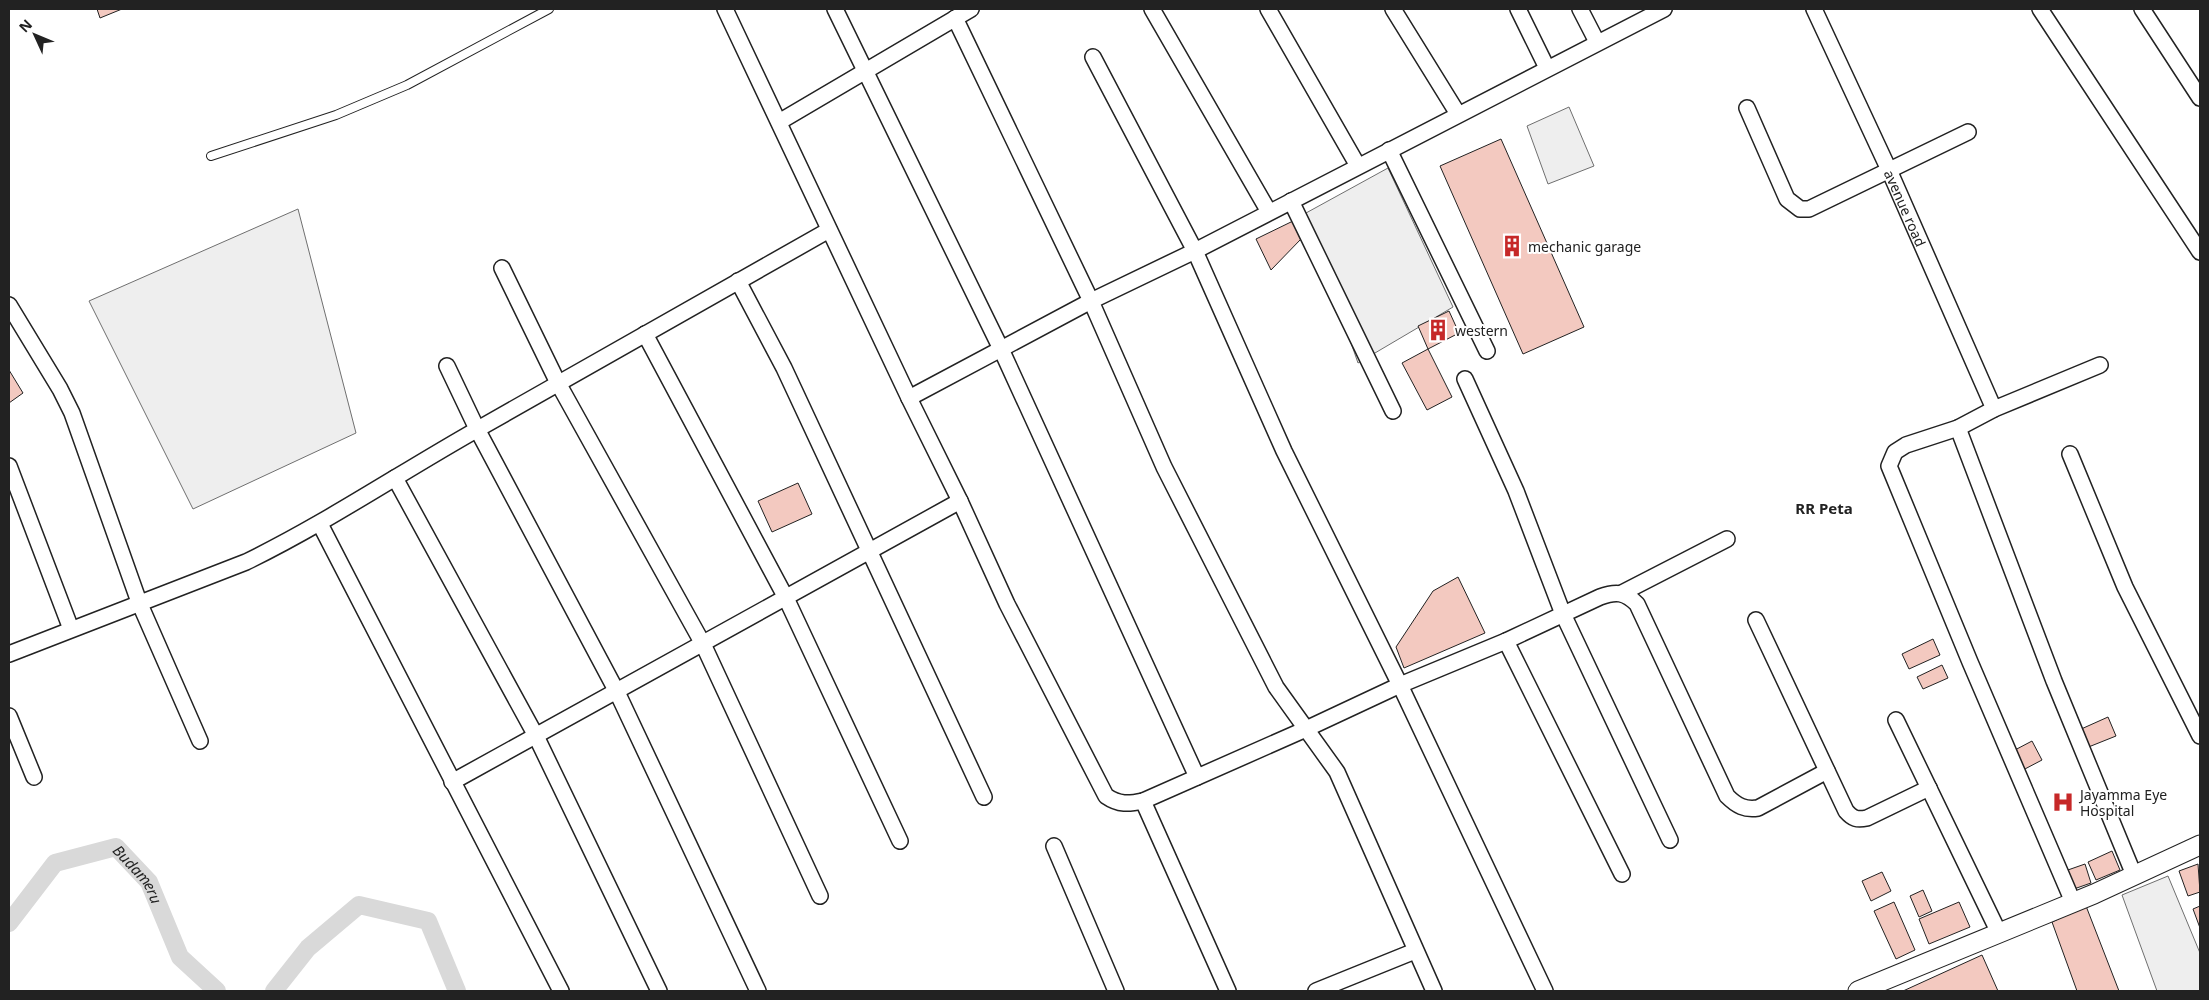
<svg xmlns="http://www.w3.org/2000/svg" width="2209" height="1000" viewBox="0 0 2209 1000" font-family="'Noto Sans',sans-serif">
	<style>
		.green { fill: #eee; stroke: #6f6f6f }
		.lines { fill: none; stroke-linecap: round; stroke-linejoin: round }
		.canal { stroke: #d9d9d9; stroke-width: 18 }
		.building { fill: #f3c9c0; stroke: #222 }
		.service-casing { stroke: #222; stroke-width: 10 }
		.minor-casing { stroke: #222; stroke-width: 18 }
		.tertiary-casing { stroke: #222; stroke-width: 21 }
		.service { stroke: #fff; stroke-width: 8 }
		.minor { stroke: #fff; stroke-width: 15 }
		.tertiary { stroke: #fff; stroke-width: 19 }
		.labels { text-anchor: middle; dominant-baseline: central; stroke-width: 4; stroke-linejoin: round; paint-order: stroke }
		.street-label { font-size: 14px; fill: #222; stroke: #fff }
		.poi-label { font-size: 14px; fill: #222; stroke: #fff; text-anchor: start }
		.neighbourhood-label { font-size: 15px; font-weight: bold; fill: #222; stroke: #fff }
		.water-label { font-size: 15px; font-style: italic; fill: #222; stroke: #fff }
	</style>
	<rect width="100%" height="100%" fill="#fff"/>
	<path class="green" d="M1569,107L1594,166L1548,184L1527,126Z
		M1388,168L1453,307L1358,363L1306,213Z
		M298,209L356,433L193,509L89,301Z
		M2168,876L2200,953V991H2157L2122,895Z"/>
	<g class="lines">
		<g class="canal">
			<path id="s1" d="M9,923L55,863L116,847L149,882L180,957L217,991"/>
			<path d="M274,991L308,948L359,905L428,921L457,991"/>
		</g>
	</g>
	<path class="building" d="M97,9H122L100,18Z
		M1501,139L1584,327L1523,354L1440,166Z
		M1293,221L1301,239L1271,270L1256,239Z
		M1449,311L1459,333L1428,349L1418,326Z
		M1428,349L1452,397L1427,410L1402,363Z
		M9,370L23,393L9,403Z
		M798,483L812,514L772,532L758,501Z
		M1458,577L1485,633L1404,668L1396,647L1433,591Z
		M1933,639L1940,655L1909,669L1902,654Z
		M1942,665L1948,678L1923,689L1917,677Z
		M2108,717L2116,736L2086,748L2079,730Z
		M2032,741L2042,760L2023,770L2013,751Z
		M2112,851L2120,870L2096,880L2088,862Z
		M2085,864L2091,883L2071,890L2065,871Z
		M2198,864L2200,892L2188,896L2179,871Z
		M1882,872L1891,891L1871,901L1862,881Z
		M1923,890L1932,911L1919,917L1910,896Z
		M1894,902L1915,950L1896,959L1874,911Z
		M1959,902L1970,927L1929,944L1919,919Z
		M2086,906L2119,991H2077L2052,922Z
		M2200,906V928L2193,909Z
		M1982,955L1998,991H1903Z"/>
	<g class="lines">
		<g class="service-casing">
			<path id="service" d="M211,156L336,115L407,85L549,9"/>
		</g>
		<g class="minor-casing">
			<g id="minor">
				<path d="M725,9L909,398L960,501L1007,604L1106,796C1119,805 1129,804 1143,801L1306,729L1400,685L1506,641L1600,597C1616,591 1625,592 1637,604L1727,796C1737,806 1745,810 1758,808L1827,771"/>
				<path d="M835,9L1001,349L1197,777"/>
				<path d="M1152,9L1269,212"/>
				<path d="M1268,9L1358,166"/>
				<path d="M1393,9L1458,114"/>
				<path d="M1518,9L1547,68"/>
				<path d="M1580,9L1597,42"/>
				<path id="s2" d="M1814,9L1889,170L1994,409"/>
				<path d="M2040,9L2200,252"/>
				<path d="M2142,9L2200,98"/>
				<path d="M1093,57L1195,251L1284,451L1400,685L1545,991"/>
				<path d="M1747,108L1787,199L1800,209H1809L1968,132"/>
				<path d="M779,122L971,9"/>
				<path d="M1389,150L1487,351"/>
				<path d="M1291,201L1393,411"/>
				<path d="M502,268L558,383L703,644L820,896"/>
				<path d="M738,281L784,368L984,797"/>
				<path d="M9,305L60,389L72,413L139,602L200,741"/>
				<path d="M645,334L786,598L900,841"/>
				<path d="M447,366L477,429L617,692L758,991"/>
				<path d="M1465,379L1516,491L1563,614L1670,840"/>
				<path d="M909,398L1091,301L955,18"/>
				<path d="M1958,428L2054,681L2134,875"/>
				<path d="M2070,454L2125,587L2200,736"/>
				<path d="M9,466L71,629"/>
				<path d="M395,478L536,736L659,991"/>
				<path d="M320,524L561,991"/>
				<path d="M1622,593L1727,539"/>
				<path d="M1756,620L1846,811C1853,819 1857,820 1867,818L1929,788"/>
				<path d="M1506,641L1622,874"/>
				<path d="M9,654L246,562C326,523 400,473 478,429C595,362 712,296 829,230"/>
				<path d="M9,716L34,777"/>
				<path d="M1896,720L1999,933"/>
				<path d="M452,782L960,501"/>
				<path d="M1143,801L1228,991"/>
				<path d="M1054,846L1116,991"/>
				<path d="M2073,902L1970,662L1889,466L1895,452L1906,445L1958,428L1994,409L2100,365"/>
				<path d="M1316,991L1415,951"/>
				<path d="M1434,991L1337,772L1276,687L1164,467L1091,301L1195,251L1664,9"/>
			</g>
		</g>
		<g class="tertiary-casing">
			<path id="tertiary" d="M1858,991L2094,894L2200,845"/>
		</g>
		<use href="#service" class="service"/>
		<use href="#minor" class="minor"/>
		<use href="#tertiary" class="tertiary"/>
	</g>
	<defs>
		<g id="building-bare" transform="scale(1.725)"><path d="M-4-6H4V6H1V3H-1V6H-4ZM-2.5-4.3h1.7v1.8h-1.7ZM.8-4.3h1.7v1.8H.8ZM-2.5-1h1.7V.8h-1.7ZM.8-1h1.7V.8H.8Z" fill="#c62828" stroke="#fff" stroke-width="2.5" paint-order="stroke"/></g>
		<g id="hospital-bare" transform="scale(1.725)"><path d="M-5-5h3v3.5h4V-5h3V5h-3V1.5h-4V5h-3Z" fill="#c62828" stroke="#fff" stroke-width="2.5" paint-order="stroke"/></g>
	</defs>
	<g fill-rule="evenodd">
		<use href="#building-bare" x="1512" y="246"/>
		<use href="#building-bare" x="1438" y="330"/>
		<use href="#hospital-bare" x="2063" y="802"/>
	</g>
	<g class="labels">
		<g class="street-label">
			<text stroke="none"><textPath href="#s2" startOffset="219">avenue road</textPath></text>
		</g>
		<g class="poi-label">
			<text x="1528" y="246">mechanic garage</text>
			<text x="1455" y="330">western</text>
			<text x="2080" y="794">Jayamma Eye<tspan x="2080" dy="16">Hospital</tspan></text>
		</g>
		<g class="neighbourhood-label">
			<text x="1824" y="508">RR Peta</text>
		</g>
		<g class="water-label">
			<text stroke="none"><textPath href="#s1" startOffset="174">Budameru</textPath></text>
		</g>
	</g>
	<rect width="2209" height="1000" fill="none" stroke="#222222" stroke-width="20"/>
	<g transform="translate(35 35) rotate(314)" stroke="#ffffff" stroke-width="4" paint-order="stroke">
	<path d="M0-4L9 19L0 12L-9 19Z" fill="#222222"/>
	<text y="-8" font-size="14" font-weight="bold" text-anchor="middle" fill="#222222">N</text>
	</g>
</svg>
